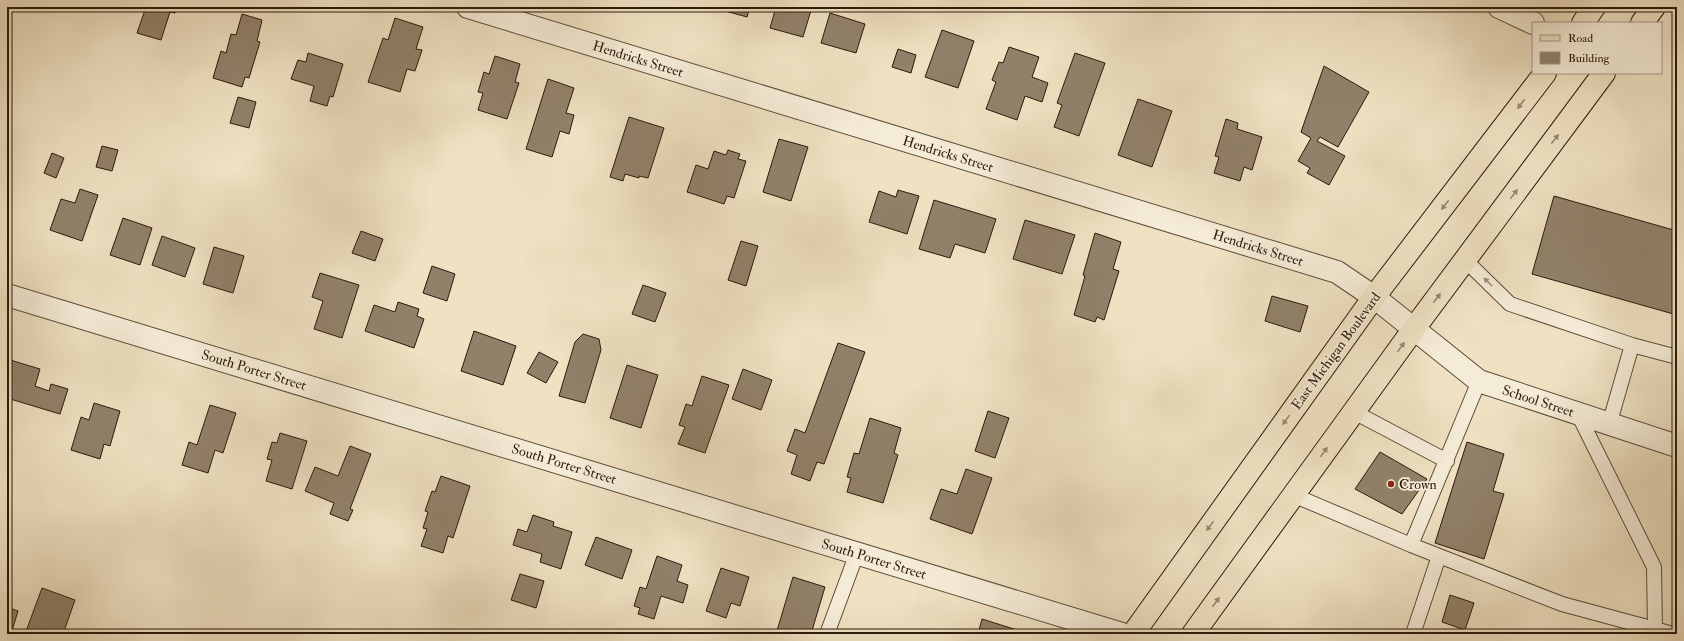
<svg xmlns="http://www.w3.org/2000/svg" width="1684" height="641" viewBox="0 0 1684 641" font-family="'IM FELL Double Pica',serif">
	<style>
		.building { fill: #91816a; stroke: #2b1a0a }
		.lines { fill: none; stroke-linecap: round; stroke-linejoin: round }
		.service-casing { stroke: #5c4c38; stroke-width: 16 }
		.minor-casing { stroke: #5c4c38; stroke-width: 24 }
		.primary-casing { stroke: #2b1a0a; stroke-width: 24 }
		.service { stroke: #f5ecd7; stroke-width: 14 }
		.minor { stroke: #f5ecd7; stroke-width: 22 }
		.primary { stroke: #efe1c2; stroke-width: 22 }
		.oneway { fill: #97876f }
		.oneway2 { fill: #9a8e7b }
		.poi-dot { fill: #8f2418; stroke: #f5ecd7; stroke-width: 1.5 }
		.labels { text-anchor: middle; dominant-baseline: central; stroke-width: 3.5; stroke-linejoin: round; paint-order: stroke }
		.street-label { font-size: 14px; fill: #2b1a0a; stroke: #f5ecd7 }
		.poi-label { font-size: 14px; fill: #2b1a0a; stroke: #f5ecd7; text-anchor: start }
	</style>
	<rect width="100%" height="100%" fill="#efe1c2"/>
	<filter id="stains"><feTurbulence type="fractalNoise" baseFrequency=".005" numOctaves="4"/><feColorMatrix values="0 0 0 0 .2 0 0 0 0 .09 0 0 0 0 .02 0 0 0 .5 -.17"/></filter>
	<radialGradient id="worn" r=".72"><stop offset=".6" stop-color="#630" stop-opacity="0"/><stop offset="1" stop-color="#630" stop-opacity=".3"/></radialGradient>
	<path class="building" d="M146,7H177L175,13L170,12L161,40L137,33Z
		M719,7H750L747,17L718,9Z
		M776,7H812L803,37L770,28Z
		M830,13L865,24L856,53L821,43Z
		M242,14L262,20L257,41L260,42L249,78L245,77L242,87L213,78L221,51L226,53L231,34L236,35Z
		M395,18L423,27L416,49L422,50L415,71L407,69L400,92L368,82L383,38L388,40Z
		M942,30L974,41L958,88L925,77Z
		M1009,47L1039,57L1032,77L1048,83L1042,102L1025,96L1017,120L986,109L996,82L992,80L999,62L1003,63Z
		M898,49L916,55L911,73L892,67Z
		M308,53L343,64L333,97L330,96L327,106L310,101L314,86L291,79L298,60L306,62Z
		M1075,53L1105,63L1079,136L1054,127L1062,105L1057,103Z
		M495,56L520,64L515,82L519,83L507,119L478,110L483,93L478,92L484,72L489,74Z
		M1324,66L1369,92L1338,147L1320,137L1317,141L1345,156L1329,185L1307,173L1310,168L1298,161L1311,138L1301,132Z
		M548,79L574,88L566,113L574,115L569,134L560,131L552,157L526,149Z
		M238,97L256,102L249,128L230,123Z
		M1138,99L1172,111L1152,167L1118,155Z
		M629,117L664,128L648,178L639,176V178L625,174L623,181L610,177Z
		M1226,119L1238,123L1237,129L1262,137L1252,170L1244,167L1240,181L1214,173L1219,157L1215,156Z
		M779,139L808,147L791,201L763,192Z
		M102,146L118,150L112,171L96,167Z
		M728,150L740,154L738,159L746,161L734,198L727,196L724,204L687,192L696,165L708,169L714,151L726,155Z
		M52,153L64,158L56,178L44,173Z
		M80,189L98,195L82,241L50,230L61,199L75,203Z
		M898,190L919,196L907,234L869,222L879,191L896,197Z
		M1554,196L1677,231V315L1532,274Z
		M934,200L996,219L985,253L955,244L950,258L919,249Z
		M123,218L152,228L140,265L110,255Z
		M1025,220L1075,235L1062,274L1013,259Z
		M361,231L383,239L375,261L352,253Z
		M1095,233L1121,242L1113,269L1119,271L1104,320L1097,317L1095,322L1074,315L1085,276L1083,275Z
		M162,236L195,248L185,277L152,265Z
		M741,241L758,246L746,286L728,280Z
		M214,247L244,256L233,293L203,284Z
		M432,266L455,274L447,301L423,293Z
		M320,273L359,285L342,338L314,329L323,301L312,297Z
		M643,285L666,293L655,322L632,314Z
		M1272,296L1308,306L1300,332L1265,321Z
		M398,302L419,309L417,316L424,319L414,348L365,331L374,305L395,312Z
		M474,331L516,346L503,385L461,371Z
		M583,334L599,339L601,350L585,403L559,396L575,342Z
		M838,343L865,352L824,464L817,462L810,481L791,474L797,455L787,451L795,429L805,433Z
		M539,352L558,362L546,383L527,373Z
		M7,359L40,369L35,386L49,391L51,384L68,389L60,414L7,398Z
		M627,365L658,375L641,428L610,418Z
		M743,369L772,380L761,410L732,399Z
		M702,376L729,385L705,453L678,444L685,427L679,425L686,404L692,406Z
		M94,403L120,411L110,446L104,444L100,459L71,450L81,417L89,420Z
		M210,405L236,413L223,453L215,450L208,473L182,465L189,442L197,445Z
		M988,411L1009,418L995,458L975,451Z
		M870,418L901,428L894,453L898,455L883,503L847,492L851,478L847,477L854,453L859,454Z
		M280,433L307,441L292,489L266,481L272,460L267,459L272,442L277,443Z
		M1467,442L1504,454L1493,491L1504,494L1484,559L1435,543Z
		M350,446L371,454L350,509L353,510L348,521L330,514L334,503L305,491L315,467L338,476Z
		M1380,452L1427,479L1402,514L1355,489Z
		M966,469L992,478L972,534L930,519L941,489L957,494Z
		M441,476L470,486L453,538L448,536L443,553L421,546L427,529L423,528L428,512L425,511L432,491L435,492Z
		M533,515L554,522L553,526L572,532L561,569L540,562L542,554L513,545L518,529L527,532Z
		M596,537L632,550L622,579L585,565Z
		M657,556L682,565L677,581L688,585L683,603L661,596L654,619L638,614L640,608L634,606L640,587L646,589Z
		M721,568L749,577L740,606L731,603L726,618L706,611Z
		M520,574L544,581L536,608L511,600Z
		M793,577L825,587L811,634H776Z
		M42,588L75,600L63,634H25Z
		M1450,595L1474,603L1465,630L1442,622Z
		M7,607L18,611L11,634H7Z
		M982,619L1030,634H978Z"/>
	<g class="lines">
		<g class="service-casing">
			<path id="service" d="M1465,260L1510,304L1632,345L1677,357
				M1354,412L1447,461
				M1578,414L1654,567L1655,629
				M1609,425L1632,345
				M1293,495L1411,545L1479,381
				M1411,545L1562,604L1673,634
				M827,634L857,553
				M1413,634L1439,556"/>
		</g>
		<g class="minor-casing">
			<path id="minor" d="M468,7L1337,272L1374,297L1479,381L1677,446
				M1499,7L1533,23
				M7,295L1122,634"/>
		</g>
		<g class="primary-casing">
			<path id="primary" d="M1583,23L1594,7
				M1642,23L1654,7
				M1133,634L1374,297L1545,73
				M1193,634L1413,330L1604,73"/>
		</g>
		<use href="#service" class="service"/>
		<use href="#minor" class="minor"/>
		<use href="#primary" class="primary"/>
	</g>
	<defs><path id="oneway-solid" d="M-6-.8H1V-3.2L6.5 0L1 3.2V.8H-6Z"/></defs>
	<g class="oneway">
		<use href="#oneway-solid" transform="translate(1521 104) rotate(127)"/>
		<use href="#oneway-solid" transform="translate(1555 139) rotate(-53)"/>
		<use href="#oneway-solid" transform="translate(1514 194) rotate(-53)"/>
		<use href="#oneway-solid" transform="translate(1445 205) rotate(127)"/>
		<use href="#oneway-solid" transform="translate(1437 298) rotate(-53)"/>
		<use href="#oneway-solid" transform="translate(1401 347) rotate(-54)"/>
		<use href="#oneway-solid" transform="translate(1286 420) rotate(126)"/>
		<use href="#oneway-solid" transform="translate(1324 452) rotate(-54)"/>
		<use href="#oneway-solid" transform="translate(1210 526) rotate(126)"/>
		<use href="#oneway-solid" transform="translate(1216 602) rotate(-54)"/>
	</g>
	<use class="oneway2" href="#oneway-solid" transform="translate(1488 282) rotate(-135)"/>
	<circle class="poi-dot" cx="1391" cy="484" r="4"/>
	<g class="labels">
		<g class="street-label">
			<text transform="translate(638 59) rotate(17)">Hendricks Street</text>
			<text transform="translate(948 154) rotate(17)">Hendricks Street</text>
			<text transform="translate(1258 248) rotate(17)">Hendricks Street</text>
			<text transform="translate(1336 351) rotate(-54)">East Michigan Boulevard</text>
			<text transform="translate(254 370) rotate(17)">South Porter Street</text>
			<text transform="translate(1538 401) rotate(18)">School Street</text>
			<text transform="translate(564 464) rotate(17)">South Porter Street</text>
			<text transform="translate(874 559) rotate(17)">South Porter Street</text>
		</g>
		<g class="poi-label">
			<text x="1399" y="484">Crown</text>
		</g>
	</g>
	<rect width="1684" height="641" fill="none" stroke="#efe1c2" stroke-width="24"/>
	<rect x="8" y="8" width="1668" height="625" fill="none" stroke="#2b1a0a" stroke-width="2"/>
	<rect x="12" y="12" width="1660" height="617" fill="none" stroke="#2b1a0a"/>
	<rect x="1532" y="22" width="130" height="52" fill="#f5ecd7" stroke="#a49885"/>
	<rect x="1540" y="35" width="20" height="6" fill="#efe1c2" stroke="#a49885"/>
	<text x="1568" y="42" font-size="12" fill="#2b1a0a">Road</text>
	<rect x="1540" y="52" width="20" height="12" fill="#91816a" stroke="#a49885"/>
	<text x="1568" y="62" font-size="12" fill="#2b1a0a">Building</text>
	<rect width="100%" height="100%" filter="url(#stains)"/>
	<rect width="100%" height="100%" fill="url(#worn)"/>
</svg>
